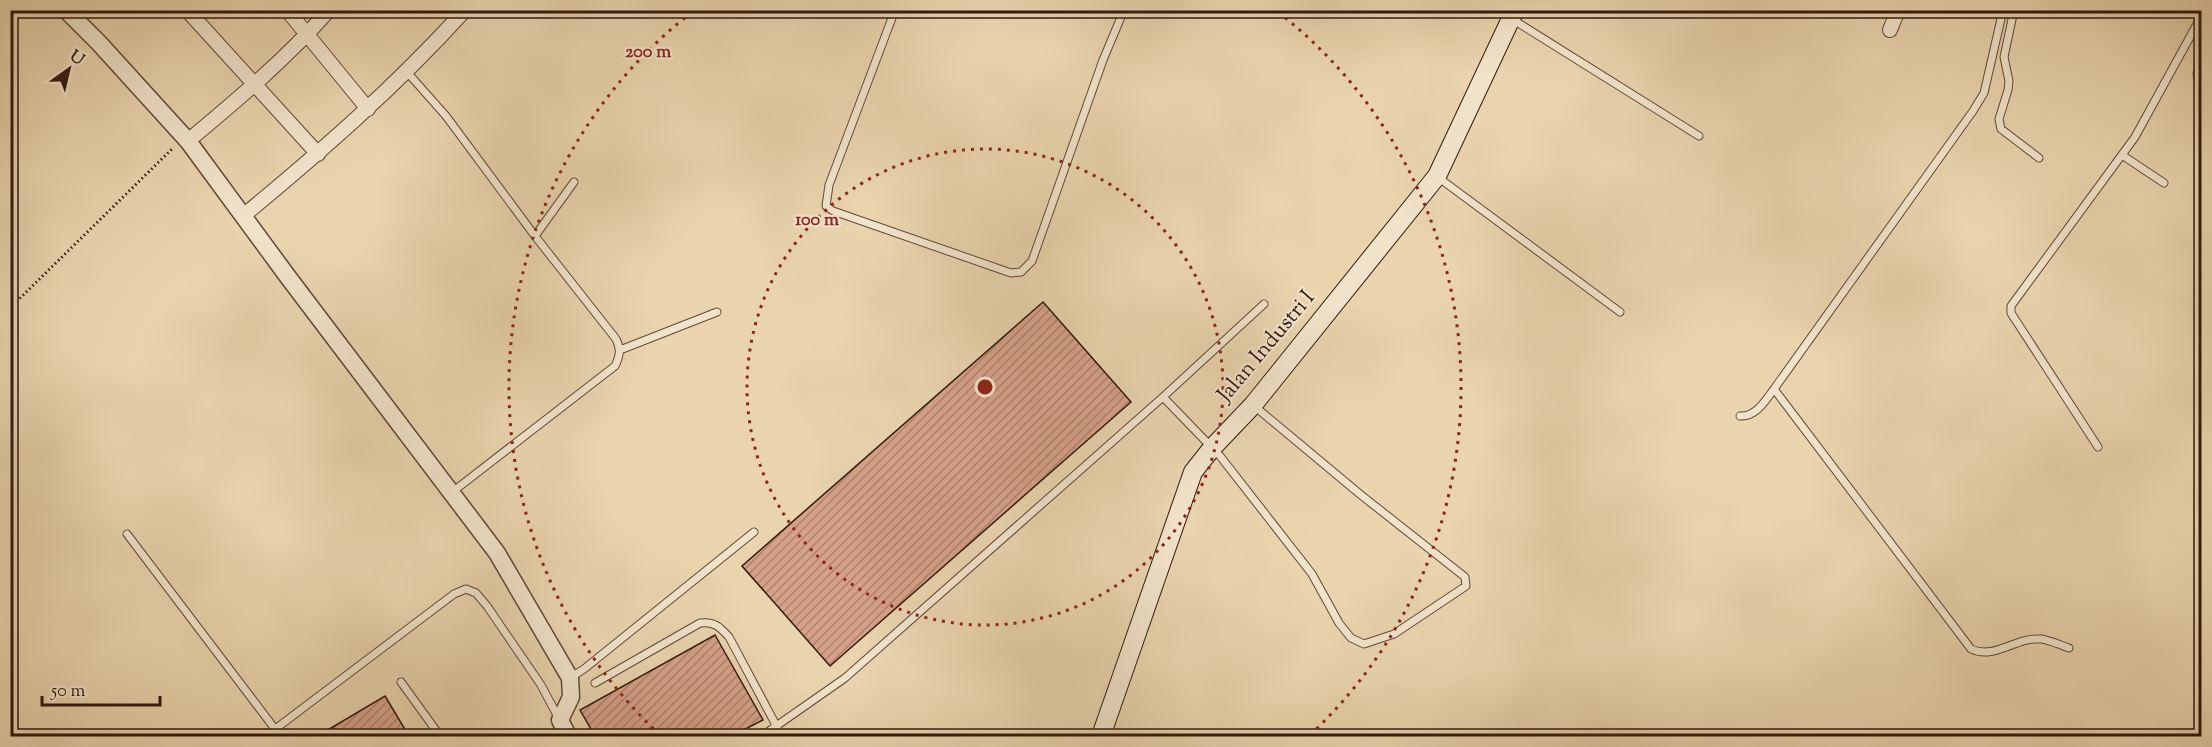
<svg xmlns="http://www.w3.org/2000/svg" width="2212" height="747" viewBox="0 0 2212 747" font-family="'Sorts Mill Goudy',serif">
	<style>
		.building { fill: url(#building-hatch); stroke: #31190e; stroke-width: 1.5 }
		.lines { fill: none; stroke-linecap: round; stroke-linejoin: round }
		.service-casing { stroke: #5f4836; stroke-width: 9 }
		.minor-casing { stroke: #5f4836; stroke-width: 16 }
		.tertiary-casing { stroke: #5f4836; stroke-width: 19 }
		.secondary-casing { stroke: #31190e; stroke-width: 20 }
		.path { stroke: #31190e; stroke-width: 3; stroke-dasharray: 1.5 3; stroke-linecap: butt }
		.service { stroke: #f1e3ca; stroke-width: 7 }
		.minor { stroke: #f1e3ca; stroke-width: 14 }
		.tertiary { stroke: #f1e3ca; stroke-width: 16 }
		.secondary { stroke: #f1e3ca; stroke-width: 18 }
		.ring { fill: none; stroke: #8f2418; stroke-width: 3; stroke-dasharray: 3 6 }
		.labels { text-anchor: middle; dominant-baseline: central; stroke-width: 4.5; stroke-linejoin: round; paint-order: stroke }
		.street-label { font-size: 22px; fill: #31190e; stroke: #f1e3ca }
		.centre { fill: #8f2418; stroke: #f1e3ca; stroke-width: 3 }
		.ring-label { font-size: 18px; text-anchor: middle; font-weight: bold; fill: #8f2418; stroke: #f1e3ca; stroke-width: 4.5; stroke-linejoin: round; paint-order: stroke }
	</style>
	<defs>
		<pattern id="building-hatch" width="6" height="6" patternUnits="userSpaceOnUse" patternTransform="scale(1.5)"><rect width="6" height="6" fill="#d6a189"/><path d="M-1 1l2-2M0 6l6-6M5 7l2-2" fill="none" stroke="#ae826e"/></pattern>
	</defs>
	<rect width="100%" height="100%" fill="#e9d4ae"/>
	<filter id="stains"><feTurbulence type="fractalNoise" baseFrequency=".00333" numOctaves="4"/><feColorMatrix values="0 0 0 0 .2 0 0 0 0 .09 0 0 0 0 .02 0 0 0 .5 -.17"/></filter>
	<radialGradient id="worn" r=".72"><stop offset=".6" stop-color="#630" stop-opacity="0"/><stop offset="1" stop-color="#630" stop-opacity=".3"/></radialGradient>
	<path class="building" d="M1043,302L1131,402L830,666L742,566Z
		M715,635L763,720L732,736H595L580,710Z
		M385,696L409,736H330L326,731Z"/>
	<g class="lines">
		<g class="service-casing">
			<path id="service" d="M895,10L829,185L826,206L833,211L1011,273L1021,272L1032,261L1103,60L1124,10
				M2014,10L2004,57L2009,81L2008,90L1999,119L2001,129L2039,158
				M1512,19L1699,136
				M2202,63C2196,72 2195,77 2202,85
				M407,72L446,116L535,236L616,339C621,349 620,356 615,366L451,493
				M2122,155L2164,183
				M1439,178L1620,312
				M535,236L574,182
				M620,350L717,312
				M1774,389L1971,649C1995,660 2015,637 2041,639C2050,640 2060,645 2069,648
				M1163,397L1220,456L1312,574L1339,623L1351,638L1364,644L1394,634L1466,586L1465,577L1361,495L1253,405
				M1740,416C1756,417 1765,401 1774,389L1973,111L1984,93L2003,10
				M2098,447L2011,313V306L2135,137L2202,15
				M127,534L275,729
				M570,678L584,669L754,532
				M401,682L440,736
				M595,683L700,623C714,621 720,627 729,637L777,727
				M266,736L454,594L466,589L476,593L487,606L541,685L558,717
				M762,736L845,678L1163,397L1264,304"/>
		</g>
		<g class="minor-casing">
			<path id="minor" d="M187,10L318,154
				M287,10L368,109
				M1890,30L1898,10
				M188,141C237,100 286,59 329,10
				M243,216C323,150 395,87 465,10"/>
		</g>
		<g class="tertiary-casing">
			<path id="tertiary" d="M66,10L99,43L188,141L288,277L497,553L570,678L571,697L560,720L568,736"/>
		</g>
		<g class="secondary-casing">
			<path id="secondary" d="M1101,736L1193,472L1212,448L1253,405L1437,176L1515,10"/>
		</g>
		<path class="path" d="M10,308L173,148"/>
		<use href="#service" class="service"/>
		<use href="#minor" class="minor"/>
		<use href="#tertiary" class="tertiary"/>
		<use href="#secondary" class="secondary"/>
	</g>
	<g class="ring">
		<circle cx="985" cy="387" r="238"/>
		<path d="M660 735A476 476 0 0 1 692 12M1278 12A476 476 0 0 1 1310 735"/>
	</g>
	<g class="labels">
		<g class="street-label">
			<text transform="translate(1267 347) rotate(-50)">Jalan Industri I</text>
		</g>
	</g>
	<circle cx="985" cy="387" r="9" class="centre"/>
	<g class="ring-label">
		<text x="648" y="57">200 m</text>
		<text x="817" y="225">100 m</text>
	</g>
	<rect width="2212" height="747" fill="none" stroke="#e9d4ae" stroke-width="36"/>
	<rect x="12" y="12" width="2188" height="723" fill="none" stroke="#31190e" stroke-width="3"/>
	<rect x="18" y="18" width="2176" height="711" fill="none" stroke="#31190e" stroke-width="1.5"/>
	<g transform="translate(69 69) rotate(34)" stroke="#f1e3ca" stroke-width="4.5" paint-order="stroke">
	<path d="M0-4.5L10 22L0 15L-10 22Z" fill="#31190e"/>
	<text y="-9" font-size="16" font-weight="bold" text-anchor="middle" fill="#31190e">U</text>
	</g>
	<path d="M42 696v9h118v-9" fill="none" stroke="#31190e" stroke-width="3"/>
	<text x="51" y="696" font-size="18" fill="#31190e" stroke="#f1e3ca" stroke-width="4.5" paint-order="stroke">50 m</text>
	<rect width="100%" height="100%" filter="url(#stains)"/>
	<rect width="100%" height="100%" fill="url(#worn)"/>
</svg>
